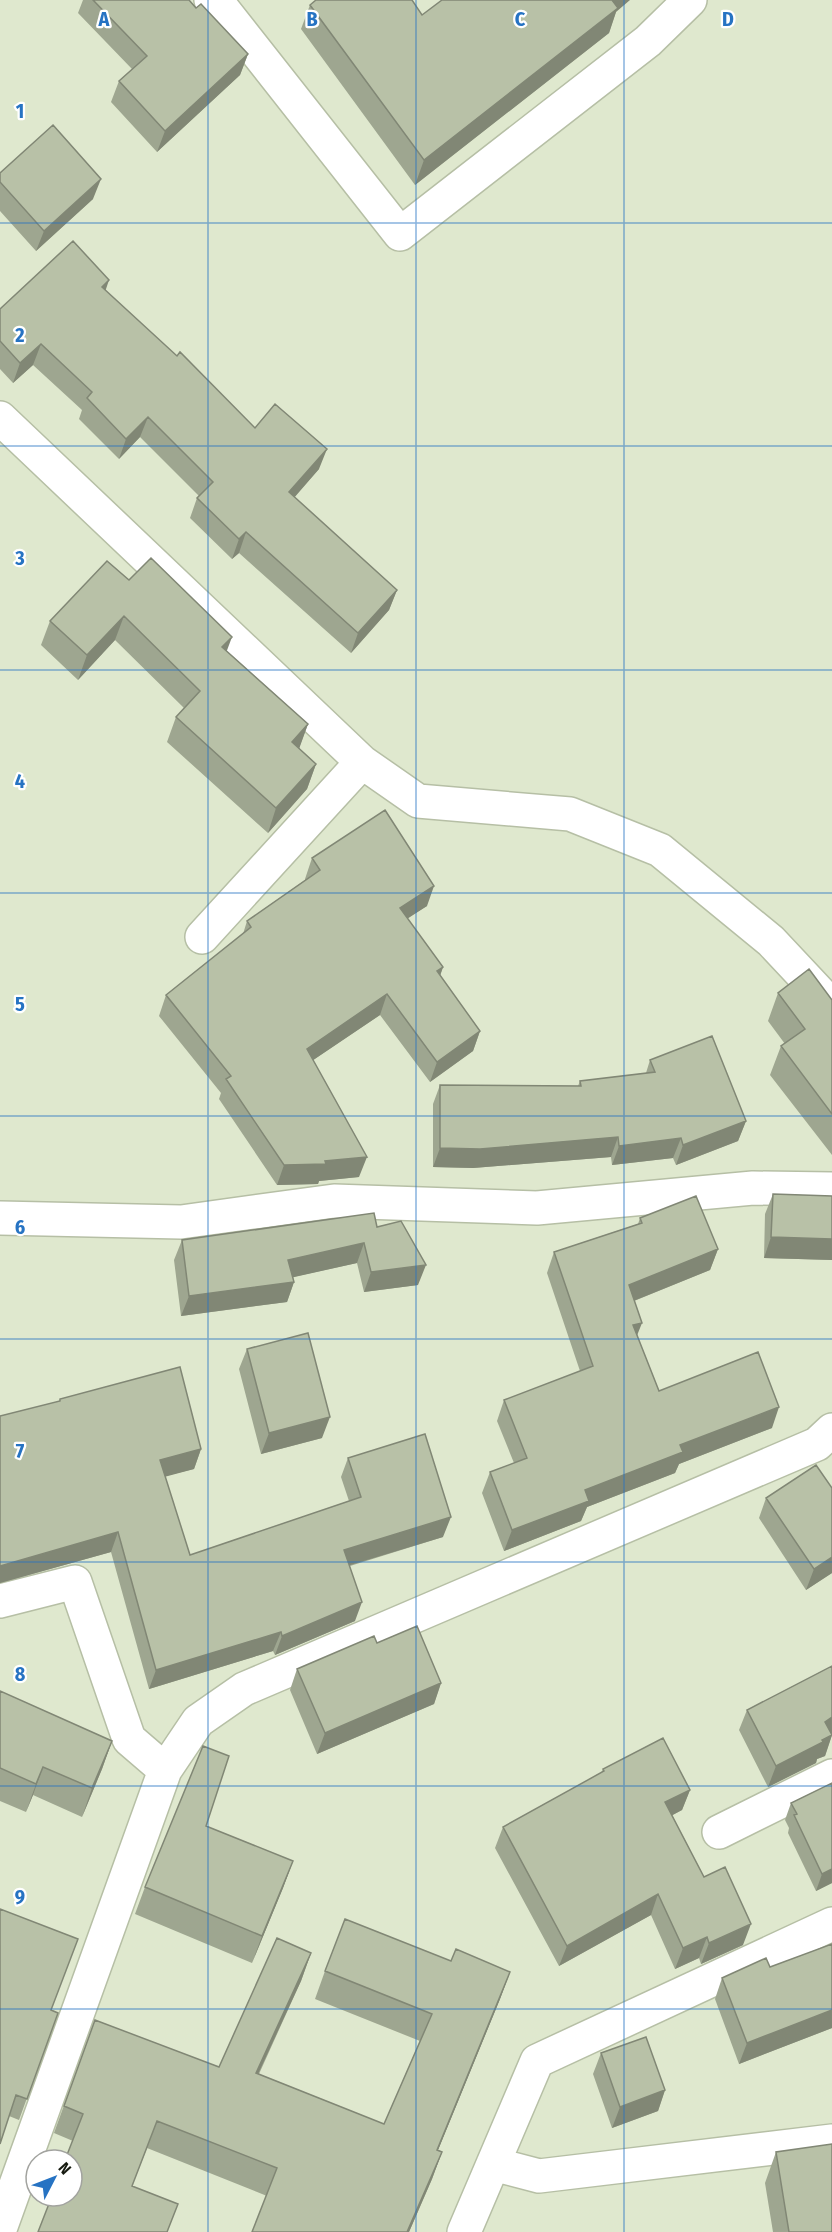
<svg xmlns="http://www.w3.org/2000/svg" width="832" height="2232" viewBox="0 0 832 2232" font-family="'Fira Sans Condensed',sans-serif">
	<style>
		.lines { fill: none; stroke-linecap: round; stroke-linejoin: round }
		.street-casing { stroke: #b6bfa5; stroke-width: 36 }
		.street { stroke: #fff; stroke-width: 33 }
		.wall { fill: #9ea690 }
		.shaded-wall { fill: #818775 }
		.building { fill: #b8c1a7; stroke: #818775; stroke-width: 1.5 }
		.grid { fill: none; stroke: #2673c3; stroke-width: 1.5; stroke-opacity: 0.55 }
		.grid-label { font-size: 20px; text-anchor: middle; font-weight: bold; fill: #2673c3; stroke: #fff; stroke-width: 4.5; stroke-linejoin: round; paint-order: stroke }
	</style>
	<rect width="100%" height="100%" fill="#dfe8ce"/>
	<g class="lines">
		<g class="street-casing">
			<path id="street" d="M211,0L222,8L400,234L648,41L690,0
				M0,418L362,762L418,801L570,814L660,850L771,941L832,1006
				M202,937L362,762
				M0,1218L181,1222L334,1201L537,1208L753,1188L832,1189
				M0,1601L75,1582L129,1739L165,1770
				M719,1832L832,1776
				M493,2164L539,2176L832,2141
				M0,2229L165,1770L198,1721L244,1689L817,1444L832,1430
				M464,2232L537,2061L832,1924"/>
		</g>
		<use href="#street" class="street"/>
	</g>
	<path class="wall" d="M83,0H189L196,8L248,54L240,75L157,152L111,102L119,81L132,69L78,13Z
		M310,5L422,15L616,12L609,33L415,185L301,29Z
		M0,182L93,199L36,251L0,211Z
		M105,291L255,428L319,469L294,497L397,590L389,610L351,653L239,553L232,559L190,518L197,498L199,496L140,437L119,459L79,419L82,410L33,365L13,383L0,369V309Z
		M129,580L227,651L308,724L299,748L316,764L307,789L268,833L167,742L176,717L184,708L115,640L78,680L41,645L50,621Z
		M312,858L427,906L407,918L443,967L440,976L480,1031L473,1051L430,1082L380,1015L313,1060L359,1177L319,1181L318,1184L277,1185L219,1099L221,1093L159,1016L166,995L243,934L247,921L305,880V879Z
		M778,993L832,1000V1155L770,1075L781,1046L785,1044L768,1021Z
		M650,1060L746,1121L738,1141L676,1165L673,1158L612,1165L611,1157L473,1168L433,1167V1104L440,1085L578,1086L580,1081L646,1073Z
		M773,1194L832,1196V1260L764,1258L765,1214Z
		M640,1218L718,1249L710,1270L634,1301L637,1335L659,1391L772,1428L679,1464L675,1473L587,1507L581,1521L504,1551L482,1493L490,1472L514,1463L497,1421L504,1400L580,1371L547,1273L554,1252L638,1224Z
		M377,1227L418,1285L364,1292L357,1263L293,1277L294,1282L287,1302L181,1316L174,1260L182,1240Z
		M247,1349L322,1438L261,1454L239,1369Z
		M60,1399L201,1449L194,1469L165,1476L190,1555L349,1501L341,1477L348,1458L443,1537L350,1566L355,1621L275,1655L273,1651L149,1689L111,1552L0,1583V1416L59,1402Z
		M832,1488V1573L806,1590L759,1518L766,1498Z
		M377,1643L441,1683L434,1704L317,1754L290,1690L297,1669Z
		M832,1666V1735L825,1756L817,1759L816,1763L768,1787L739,1730L747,1710Z
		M0,1691L112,1741L102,1769L82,1817L33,1795L26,1812L0,1801Z
		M603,1769L690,1790L682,1810L672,1815L704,1877L743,1945L701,1964L699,1958L675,1969L651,1915L559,1966L495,1848L503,1827L601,1773Z
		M832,1783V1883L816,1891L788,1833L789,1828L785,1820L791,1803Z
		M206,1826L293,1861L283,1888L252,1963L135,1914L145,1887Z
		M0,1909L51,2010L58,2013L19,2120L9,2116Z
		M832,1944V2028L739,2064L715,1999L722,1978L770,1967Z
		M311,1953L301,1981L259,2074L384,2124L420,2041L315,1999L325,1971L451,1961L510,1972L500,1999L438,2150L442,2152L432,2179L409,2232H252L267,2196L147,2148L132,2186L168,2232L73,2141L54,2133L95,2020L219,2067Z
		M601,2053L665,2090L658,2111L612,2128L593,2074Z
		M776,2152L832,2232H773L765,2183Z"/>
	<path class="shaded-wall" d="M611,0H630L616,12L609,33L415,185L424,160Z
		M248,54L240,75L157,152L165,131Z
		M101,179L93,199L36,251L44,231Z
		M109,280L102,301V287Z
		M41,344L33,365L13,383L20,363Z
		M148,417L140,437L119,459L126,439Z
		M327,449L319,469L281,513L289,492Z
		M246,532L239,553L232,559L239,539Z
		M397,590L389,610L351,653L358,633Z
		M124,616L115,640L78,680L87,655Z
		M232,637L223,661L222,647Z
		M308,724L299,749L292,742Z
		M316,764L307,789L268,833L276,808Z
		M434,886L427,906L393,928L400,908Z
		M443,967L436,987L437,971Z
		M387,994L380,1015L300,1069L307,1049Z
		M480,1031L473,1051L430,1082L437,1062Z
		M746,1121L738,1141L676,1165L683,1145Z
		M618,1137L611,1157L473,1168L433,1167L440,1148Z
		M681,1138L673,1158L612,1165L619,1146Z
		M367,1157L359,1177L319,1181L318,1184L277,1185L284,1165Z
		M771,1237L832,1239V1260L764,1258Z
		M364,1243L357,1263L281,1280L288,1260Z
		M718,1249L710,1270L621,1306L629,1285Z
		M426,1265L418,1285L364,1292L371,1272Z
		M294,1282L287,1302L181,1316L189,1296Z
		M642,1323L634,1343L633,1325Z
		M779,1407L772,1428L679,1464L675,1473L587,1507L581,1521L504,1551L512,1530L585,1490L680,1445Z
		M330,1417L322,1438L261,1454L269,1433Z
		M201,1449L194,1469L153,1480L160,1460Z
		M451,1517L443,1537L337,1569L344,1550Z
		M118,1532L111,1552L0,1583V1566Z
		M832,1557V1573L806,1590L814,1569Z
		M362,1602L355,1621L275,1655L282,1636Z
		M281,1632L273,1651L149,1689L156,1670Z
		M441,1683L434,1704L317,1754L325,1733Z
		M832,1717V1733L818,1742L825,1722Z
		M832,1735L825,1756L817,1759L816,1763L768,1787L776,1766Z
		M112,1741L102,1769L82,1817L92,1788Z
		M43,1767L33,1795L26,1812L36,1784Z
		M690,1790L682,1810L658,1823L665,1802Z
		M293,1861L283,1888L252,1963L262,1936Z
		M832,1869V1883L816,1891L822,1874Z
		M658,1894L651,1915L559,1966L567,1946Z
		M751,1924L743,1945L701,1964L709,1943Z
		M707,1937L699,1958L675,1969L683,1948Z
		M311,1953L301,1981L246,2100L256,2073Z
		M510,1972L500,1999L427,2177L437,2150Z
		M832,2010V2028L739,2064L747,2043Z
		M665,2090L658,2111L612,2128L620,2107Z
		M442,2152L432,2179L409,2232H407Z"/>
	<path class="building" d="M93,0H189L196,8L201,4L248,54L165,131L119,81L147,56Z
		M316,0H412L422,15L442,0H612L618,8L424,160L310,5Z
		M53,125L101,179L44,231L0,182V173Z
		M73,241L109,280L102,287L177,356L180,352L255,428L275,404L327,449L289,492L397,590L358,633L246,532L239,539L197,498L213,482L148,417L126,439L87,398L92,392L41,344L20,363L0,341V309Z
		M151,558L232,637L222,647L308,724L292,742L316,764L276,808L176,717L200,691L124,616L87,655L50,621L107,561L129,580Z
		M385,810L434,886L400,908L443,967L437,971L480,1031L437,1062L387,994L307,1049L367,1157L325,1161L326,1164L284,1165L226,1079L231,1076L166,995L251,927L247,921L320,870L312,858Z
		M809,969L832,1000V1114L781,1046L805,1029L778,993Z
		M712,1036L746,1121L683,1145L681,1138L619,1146L618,1137L480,1149L440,1148V1085L581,1086L580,1081L655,1072L650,1060Z
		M773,1194L832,1196V1239L771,1237Z
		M696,1196L718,1249L629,1285L642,1323L633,1325L659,1391L758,1352L779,1407L680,1445L683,1452L585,1490L589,1501L512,1530L490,1472L527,1458L504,1400L593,1366L554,1252L642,1223L640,1218Z
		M374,1213L377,1227L401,1221L426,1265L371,1272L364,1243L288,1260L294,1282L189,1296L182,1240Z
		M308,1333L330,1417L269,1433L247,1349Z
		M180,1367L201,1449L160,1460L190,1555L361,1497L348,1458L425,1434L451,1517L344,1550L362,1602L282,1636L281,1632L156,1670L118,1532L0,1566V1416L60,1401V1399Z
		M816,1465L832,1488V1557L814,1569L766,1498Z
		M417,1626L441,1683L325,1733L297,1669L374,1636L377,1643Z
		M832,1666V1717L825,1722L832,1735L822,1740L823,1742L776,1766L747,1710Z
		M0,1691L112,1741L92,1788L43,1767L36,1784L0,1768Z
		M663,1738L690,1790L665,1802L704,1877L725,1867L751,1924L709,1943L707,1937L683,1948L658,1894L567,1946L503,1827L604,1771L603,1769Z
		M203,1746L229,1756L206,1826L293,1861L262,1936L145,1887Z
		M832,1783V1869L822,1874L794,1815L797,1814L791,1803Z
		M0,1909L78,1939L51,2010L58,2013L27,2099L16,2095L0,2144Z
		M345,1919L451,1961L456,1949L510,1972L437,2150L442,2152L407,2232H252L277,2168L157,2121L132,2186L178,2204L167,2232H38L52,2196H72V2160H65L83,2114L64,2106L95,2020L219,2067L277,1938L311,1953L256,2073L384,2124L432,2014L325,1971Z
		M832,1944V2010L747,2043L722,1978L766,1958L770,1967Z
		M646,2037L665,2090L620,2107L601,2053Z
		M832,2144V2232H789L776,2152Z"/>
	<path class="grid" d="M208,0V2232M416,0V2232M624,0V2232M0,223H832M0,446H832M0,670H832M0,893H832M0,1116H832M0,1339H832M0,1562H832M0,1786H832M0,2009H832"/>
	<g class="grid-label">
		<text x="104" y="26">A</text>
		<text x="312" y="26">B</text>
		<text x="520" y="26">C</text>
		<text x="728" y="26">D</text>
		<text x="20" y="118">1</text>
		<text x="20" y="342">2</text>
		<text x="20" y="565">3</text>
		<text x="20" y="788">4</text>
		<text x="20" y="1011">5</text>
		<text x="20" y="1234">6</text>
		<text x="20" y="1458">7</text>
		<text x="20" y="1681">8</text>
		<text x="20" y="1904">9</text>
	</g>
	<g transform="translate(54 2178) rotate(48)"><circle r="28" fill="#ffffff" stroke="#a2a39f" stroke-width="1.5"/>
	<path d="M0-4.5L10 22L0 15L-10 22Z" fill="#2673c3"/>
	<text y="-9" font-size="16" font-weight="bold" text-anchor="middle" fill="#161a10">N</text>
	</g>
</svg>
